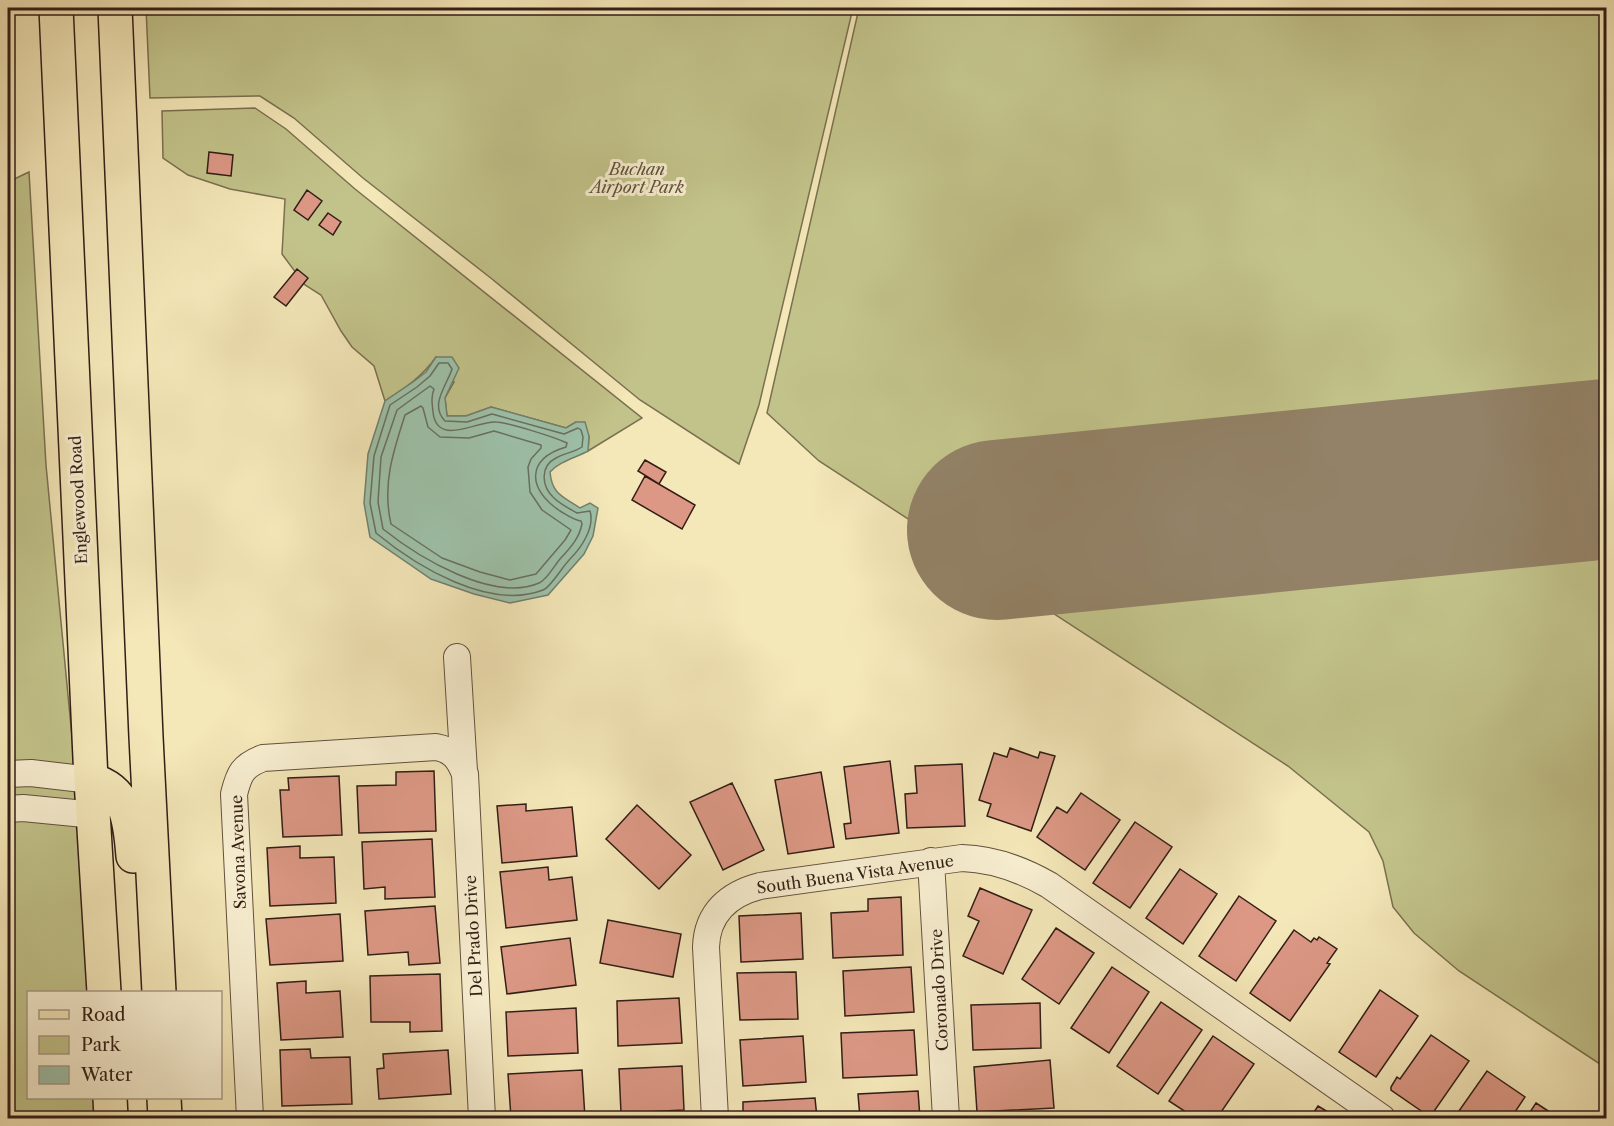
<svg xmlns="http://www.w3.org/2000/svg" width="1614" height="1126" viewBox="0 0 1614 1126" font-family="'Libre Caslon Text',serif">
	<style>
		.green { fill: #c2c38a; stroke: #7a7050; stroke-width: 1.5 }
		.water { fill: #9dc1a9; stroke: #72806e; stroke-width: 1.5 }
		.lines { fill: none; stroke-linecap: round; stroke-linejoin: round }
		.shore { stroke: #687060; stroke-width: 1.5 }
		.runway { stroke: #938267; stroke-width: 180 }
		.building { fill: #dc9885; stroke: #321e16; stroke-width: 1.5 }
		.minor-casing { stroke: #62503e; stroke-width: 28 }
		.primary-casing { stroke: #321e16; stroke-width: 36 }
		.minor { stroke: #f8efd1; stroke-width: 26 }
		.primary { stroke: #f4e7b8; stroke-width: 33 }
		.labels { text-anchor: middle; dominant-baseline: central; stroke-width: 6; stroke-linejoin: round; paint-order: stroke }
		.park-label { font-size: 16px; font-style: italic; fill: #5d5039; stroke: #f8efd1 }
		.street-label { font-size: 16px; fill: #321e16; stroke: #f8efd1 }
	</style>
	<rect width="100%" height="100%" fill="#f4e7b8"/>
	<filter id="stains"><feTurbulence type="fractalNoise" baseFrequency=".00333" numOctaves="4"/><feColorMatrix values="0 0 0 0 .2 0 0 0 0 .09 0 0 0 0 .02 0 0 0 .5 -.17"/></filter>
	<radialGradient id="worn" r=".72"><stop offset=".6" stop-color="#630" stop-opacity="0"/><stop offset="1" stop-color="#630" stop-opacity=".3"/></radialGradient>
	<path class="green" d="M146,8H853L759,405L739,464L640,400L492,279L363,178L294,118L260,96L150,98Z
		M859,8H1606V1068L1459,971L1414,933L1393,907L1383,861L1369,832L1288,766L819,461L767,413Z
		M255,108L286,129L355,189L642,418L588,451L589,436L576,422L566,428L491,407L466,416H447L445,398L454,382L436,357C422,377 405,388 385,401L374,366L352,347L341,331L321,295L305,285L282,254L285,199L230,189L188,175L163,158L162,111Z
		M29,172L46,465L76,779L72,790L77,792L89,992H28V1098H95L96,1118H8V186L12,180Z"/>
	<path class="water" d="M436,357H452L459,368L445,398L447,416H466L491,407L566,428L576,422H585L589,436L588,451C575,458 560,461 550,472C552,494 562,496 580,508L590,503L598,508L593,536L584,554L548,595L510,603L474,594L431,579L370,537L364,503L368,454L385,401L413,382L426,372Z"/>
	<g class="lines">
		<path class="shore" d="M439,363H448L452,369C447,385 429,405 445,421L467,422L492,414L564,434L578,428L581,430L583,437L582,447C573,453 564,453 556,458C540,466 541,486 554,498C560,504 570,509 577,513L590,511C595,528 581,548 570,559C562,567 551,587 543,590C489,611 416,566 376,533L370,503L374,456L390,405L417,387L430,376Z
			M430,386L434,389C431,397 432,403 433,412C437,448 478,420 496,422C510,423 554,437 567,443L566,447C526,459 527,489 560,511C567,515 573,520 581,521L582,524C579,539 570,548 560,559C554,566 547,580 539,583C493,603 418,557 383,529L378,502L381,457L397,410Z
			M421,406L423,408L428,427L440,437L469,438L494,431L541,445V448L531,459L528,467L530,492L542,510L571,530L565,540L536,574L510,580L480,572L442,558L391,524C382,485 393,452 405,415Z"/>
		<path class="runway" d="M997,530L1606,469"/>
	</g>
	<path class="building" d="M209,152L233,155L231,176L207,173Z
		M307,190L322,201L308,220L294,210Z
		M328,213L341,222L333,235L319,225Z
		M297,269L308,278L286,306L274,297Z
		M645,460L666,472L659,484L638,471Z
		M645,476L695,505L682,529L632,500Z
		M1010,748L1038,758L1040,752L1055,756L1031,831L987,816L991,804L979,800L994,753L1007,757Z
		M890,761L899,833L846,839L844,824L851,823L844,767Z
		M962,764L965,826L907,828L905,794L917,793L915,766Z
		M434,771L436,831L359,833L357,786L396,785V772Z
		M821,772L834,847L788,854L775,780Z
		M339,776L342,835L283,837L280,790H289L288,778Z
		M732,783L764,850L723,870L690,802Z
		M1081,793L1120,820L1085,870L1037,837L1057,807L1067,813Z
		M526,804V811L572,807L577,856L502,863L497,806Z
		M637,805L691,855L659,889L606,839Z
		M1135,822L1172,847L1130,908L1093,883Z
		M432,839L435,897L385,899V887L364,889L362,842Z
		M300,846V858L334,857L336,903L270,906L267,848Z
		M548,867L549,880L572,877L577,920L506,928L500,872Z
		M1180,869L1217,894L1183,944L1146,918Z
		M980,888L1032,910L1003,974L963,956L979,921L968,916Z
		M1239,896L1276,921L1236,981L1199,956Z
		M901,897L903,955L833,958L831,913L868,911V899Z
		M435,906L440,963L409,965L408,952L368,955L365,911Z
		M801,913L803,959L741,962L739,916Z
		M340,914L343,961L270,965L266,919Z
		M608,920L681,934L673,977L600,963Z
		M1056,928L1094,953L1059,1004L1022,979Z
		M1294,930L1311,942L1314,938L1317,940L1319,937L1337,949L1327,963L1330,964L1290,1021L1250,993Z
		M570,938L576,985L507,994L501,947Z
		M911,967L914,1012L845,1016L843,971Z
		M1112,967L1149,992L1109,1053L1071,1028Z
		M796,972L798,1019L740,1020L737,973Z
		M440,974L442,1031L410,1032V1022H371L370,976Z
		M306,981V993L340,991L343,1037L281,1040L277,983Z
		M1380,990L1418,1016L1376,1077L1339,1052Z
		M679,998L682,1043L618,1046L617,1001Z
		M1161,1002L1202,1030L1158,1094L1117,1066Z
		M1040,1003L1041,1048L973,1050L971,1005Z
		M576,1008L578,1053L508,1056L506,1012Z
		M914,1030L917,1075L843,1078L841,1033Z
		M1431,1035L1469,1061L1430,1117L1391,1090V1087L1397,1077L1400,1079Z
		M803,1036L806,1082L743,1086L740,1040Z
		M1213,1036L1254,1064L1217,1118H1195L1169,1101Z
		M310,1049L311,1058L350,1057L352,1104L282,1106L280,1050Z
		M448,1050L451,1094L379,1099L377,1069L384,1068L383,1054Z
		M1050,1060L1054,1108L977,1112L974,1067Z
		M682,1066L684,1110L621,1113L619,1069Z
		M582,1070L585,1118H511L508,1074Z
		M1487,1071L1525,1097L1511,1118H1454Z
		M918,1091L920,1118H860L858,1094Z
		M815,1098L817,1118H743V1102Z
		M1536,1103L1559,1118H1526Z
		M1318,1106L1338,1118H1310Z
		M454,1113V1118H379V1117Z"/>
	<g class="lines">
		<g class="minor-casing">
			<path id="minor" d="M457,657L464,771
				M8,774L31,773L91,780
				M8,809L23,808L95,815
				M931,861L946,1118
				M250,1118L234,794C239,774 242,766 263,758L436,747C453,750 459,759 465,774L482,1118
				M715,1118L706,947C707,913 729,894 760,886L962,858C994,859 1021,869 1049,885L1382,1118"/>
		</g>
		<g class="primary-casing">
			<path id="primary" d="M56,8L91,780L104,992
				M115,8L146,737L159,992
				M91,780C129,790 130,823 133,856
				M110,1098L111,1118
				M164,1098L165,1118"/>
		</g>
		<use href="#minor" class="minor"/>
		<use href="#primary" class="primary"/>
	</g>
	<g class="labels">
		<g class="park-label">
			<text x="637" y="169">Buchan<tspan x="637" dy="18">Airport Park</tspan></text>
		</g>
		<g class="street-label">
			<text transform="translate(78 500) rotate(-93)">Englewood Road</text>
			<text transform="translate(238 852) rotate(-92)">Savona Avenue</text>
			<text transform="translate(855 874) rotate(-8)">South Buena Vista Avenue</text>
			<text transform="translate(473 936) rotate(-93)">Del Prado Drive</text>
			<text transform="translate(939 990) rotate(-93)">Coronado Drive</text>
		</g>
	</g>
	<rect width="1614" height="1126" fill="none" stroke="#f4e7b8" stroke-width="30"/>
	<rect x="9" y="9" width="1596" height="1108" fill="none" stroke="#321e16" stroke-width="3"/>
	<rect x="15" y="15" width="1584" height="1096" fill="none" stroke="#321e16" stroke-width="1.5"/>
	<rect x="27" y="991" width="195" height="108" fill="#f8efd1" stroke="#a99b86" stroke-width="1.5"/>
	<rect x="39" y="1010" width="30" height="9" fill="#f4e7b8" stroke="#a99b86" stroke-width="1.5"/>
	<text x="81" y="1021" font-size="18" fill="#321e16">Road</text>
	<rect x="39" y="1036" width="30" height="18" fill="#c2c38a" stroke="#a99b86" stroke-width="1.5"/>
	<text x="81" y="1051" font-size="18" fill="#321e16">Park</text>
	<rect x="39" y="1066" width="30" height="18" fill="#9dc1a9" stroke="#a99b86" stroke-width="1.5"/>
	<text x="81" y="1081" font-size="18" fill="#321e16">Water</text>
	<rect width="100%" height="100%" filter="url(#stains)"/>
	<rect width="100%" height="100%" fill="url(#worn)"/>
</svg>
